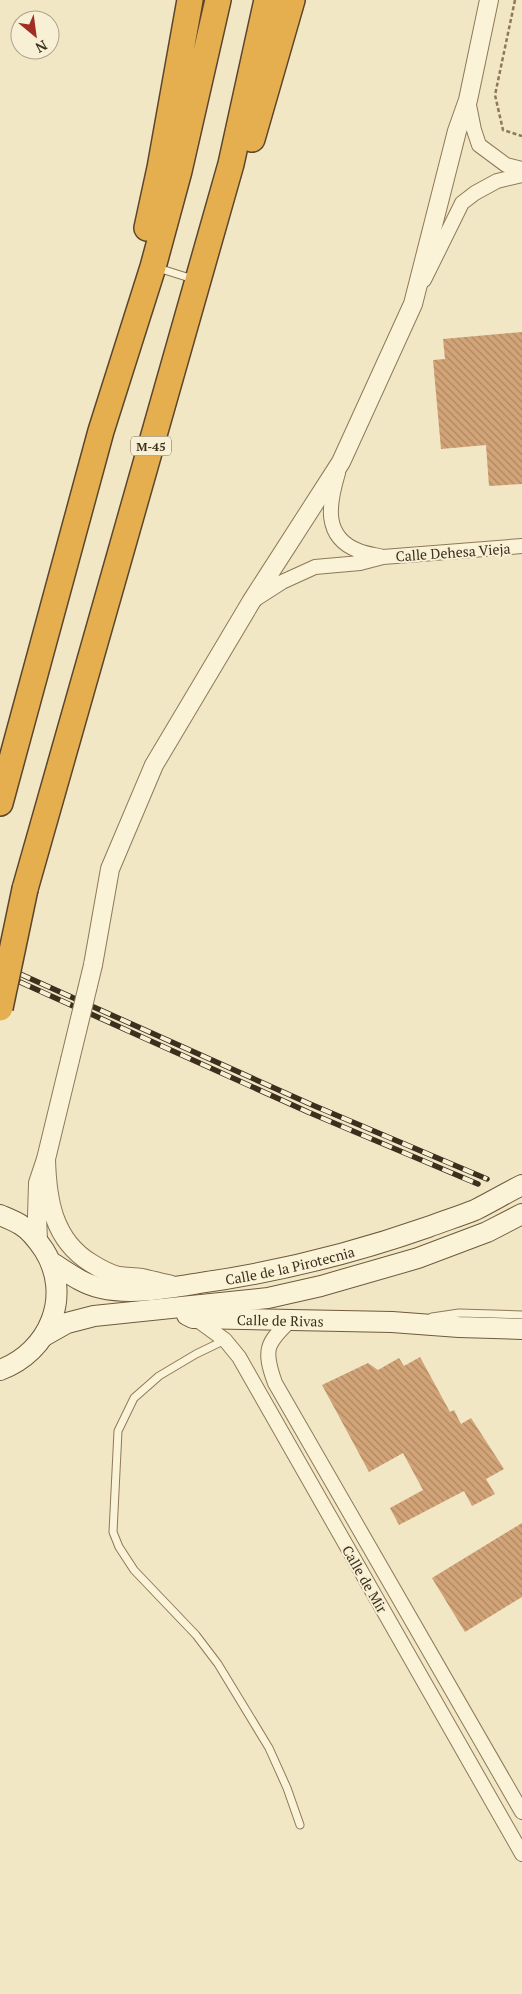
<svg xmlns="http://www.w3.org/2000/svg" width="522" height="1994" viewBox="0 0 522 1994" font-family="'PT Serif',serif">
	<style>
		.building { fill: url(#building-back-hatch) }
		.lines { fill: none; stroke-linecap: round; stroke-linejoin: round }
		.service-casing { stroke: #8d7959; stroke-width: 9 }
		.minor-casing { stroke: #8d7959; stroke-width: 16 }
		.tertiary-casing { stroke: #8d7959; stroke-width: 20 }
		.secondary-casing { stroke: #6f5a3c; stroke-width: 22 }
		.motorway-casing { stroke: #5b462d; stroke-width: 28 }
		.path { stroke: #8d7959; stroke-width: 2.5; stroke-dasharray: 4 2.5; stroke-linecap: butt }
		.service { stroke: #fbf3d8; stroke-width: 7 }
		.minor { stroke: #fbf3d8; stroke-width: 14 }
		.tertiary { stroke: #fbf3d8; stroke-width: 18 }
		.secondary { stroke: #fbf3d8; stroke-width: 20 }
		.motorway { stroke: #e5af50; stroke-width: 25 }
		.rail-casing { stroke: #3c2f1e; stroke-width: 5.5 }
		.rail { stroke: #f8f0d5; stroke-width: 4; stroke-dasharray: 11; stroke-linecap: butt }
		.tertiary-bridge-casing { stroke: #8d7959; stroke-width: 20; stroke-linecap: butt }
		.motorway-bridge-casing { stroke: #5b462d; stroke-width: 28; stroke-linecap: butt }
		.tertiary-bridge { stroke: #fbf3d8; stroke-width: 18 }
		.motorway-bridge { stroke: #e5af50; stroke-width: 25 }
		.labels { text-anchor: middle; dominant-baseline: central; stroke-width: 4; stroke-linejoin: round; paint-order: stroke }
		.shield { fill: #f8f0d5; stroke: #746955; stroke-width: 1 }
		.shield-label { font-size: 12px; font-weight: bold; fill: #3c2f1e }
		.street-label { font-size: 14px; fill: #3c2f1e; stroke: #f8f0d5 }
	</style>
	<defs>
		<pattern id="building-back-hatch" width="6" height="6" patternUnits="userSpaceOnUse" patternTransform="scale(1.25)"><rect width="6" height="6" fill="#d2a478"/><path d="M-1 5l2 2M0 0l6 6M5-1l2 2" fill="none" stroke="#ac8662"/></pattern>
	</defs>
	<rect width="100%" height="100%" fill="#f1e7c4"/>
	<path class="building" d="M522,332V484L489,486L486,445L441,449L433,360L445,359L443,339Z
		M420,1357L450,1412L454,1410L461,1424L471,1418L504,1469L486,1479L495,1494L472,1506L464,1491L399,1525L390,1508L423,1490L403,1453L369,1472L322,1385L368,1363L378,1370L399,1358L404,1366Z
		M522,1523V1597L465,1632L432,1578Z"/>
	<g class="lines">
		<g class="service-casing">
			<path id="service" d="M158,268L193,279
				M432,1317L459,1313L522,1315
				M225,1340L196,1354L159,1376L134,1398L118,1431L113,1532L119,1547L134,1570L196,1635L218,1664L269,1748L287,1788L300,1825"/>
		</g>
		<g class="minor-casing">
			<path id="minor" d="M468,100L474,130L479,145L506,165L522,169
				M424,280L462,203L475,193L497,181L522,175
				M338,473C329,503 322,537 359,551C367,554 375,555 383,557
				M254,600L282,582L315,567L360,563L383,557L522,546
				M196,1319L225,1340L239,1357L522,1854
				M291,1320C266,1343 263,1350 275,1383L522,1812"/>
		</g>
		<g class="tertiary-casing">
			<path id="tertiary" d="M93,965L110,869L154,765L251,602L341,462L413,304L457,131L468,100L489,0
				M46,1159C47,1199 53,1240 91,1263C99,1268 109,1274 119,1276C126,1277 134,1277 142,1278C152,1280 162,1283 172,1285
				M38,1240L37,1217L38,1183L46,1159L70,1060"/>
		</g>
		<g class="secondary-casing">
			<g id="secondary">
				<path d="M0,1215C7,1218 15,1221 21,1225C31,1231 38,1241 44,1250C73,1296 49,1352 0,1370"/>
				<path id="s1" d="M51,1262C67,1272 82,1284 101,1288C132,1295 169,1288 200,1283C277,1272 354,1253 428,1227C444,1221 460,1216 475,1210C491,1202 506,1193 522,1185"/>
				<path id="s2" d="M187,1315L193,1318L392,1322L459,1327L522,1329"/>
				<path d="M44,1336L67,1323L94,1316L268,1298L321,1286L418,1258L487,1232L522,1214"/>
			</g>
		</g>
		<g class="motorway-casing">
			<path id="motorway" d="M252,139L292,0
				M147,228L160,168L190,0
				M0,803L101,431L153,267L179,171L218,0
				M25,889L231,164L267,0"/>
		</g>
		<path class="path" d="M515,0L495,95L503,130L522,136"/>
		<use href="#service" class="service"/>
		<use href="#minor" class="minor"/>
		<use href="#tertiary" class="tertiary"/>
		<use href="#secondary" class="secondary"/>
		<use href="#motorway" class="motorway"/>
		<g class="rail-casing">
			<path id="rail" d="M0,965L310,1104L487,1179
				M0,973L308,1112L478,1184"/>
		</g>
		<use href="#rail" class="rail"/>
		<g class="tertiary-bridge-casing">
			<path id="tertiary-bridge" d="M70,1060L93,965"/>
		</g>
		<g class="motorway-bridge-casing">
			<path id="motorway-bridge" d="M0,1008L25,889"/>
		</g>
		<use href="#tertiary-bridge" class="tertiary-bridge"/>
		<use href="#motorway-bridge" class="motorway-bridge"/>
	</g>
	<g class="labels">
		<rect class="shield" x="131" y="436.5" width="40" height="19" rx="4"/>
		<g class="shield-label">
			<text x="151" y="446">M-45</text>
		</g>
		<g class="street-label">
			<text transform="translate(453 552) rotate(-4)">Calle Dehesa Vieja</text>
			<text stroke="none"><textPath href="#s1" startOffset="248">Calle de la Pirotecnia</textPath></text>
			<text stroke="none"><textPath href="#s2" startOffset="94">Calle de Rivas</textPath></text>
			<text transform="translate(365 1579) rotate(60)">Calle de Mir</text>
		</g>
	</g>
	<g transform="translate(35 35) rotate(151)"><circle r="24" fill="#f8f0d5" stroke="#ada38c"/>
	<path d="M0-4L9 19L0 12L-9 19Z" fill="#a12d25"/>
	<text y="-8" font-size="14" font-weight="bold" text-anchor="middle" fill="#3c2f1e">N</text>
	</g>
</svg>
